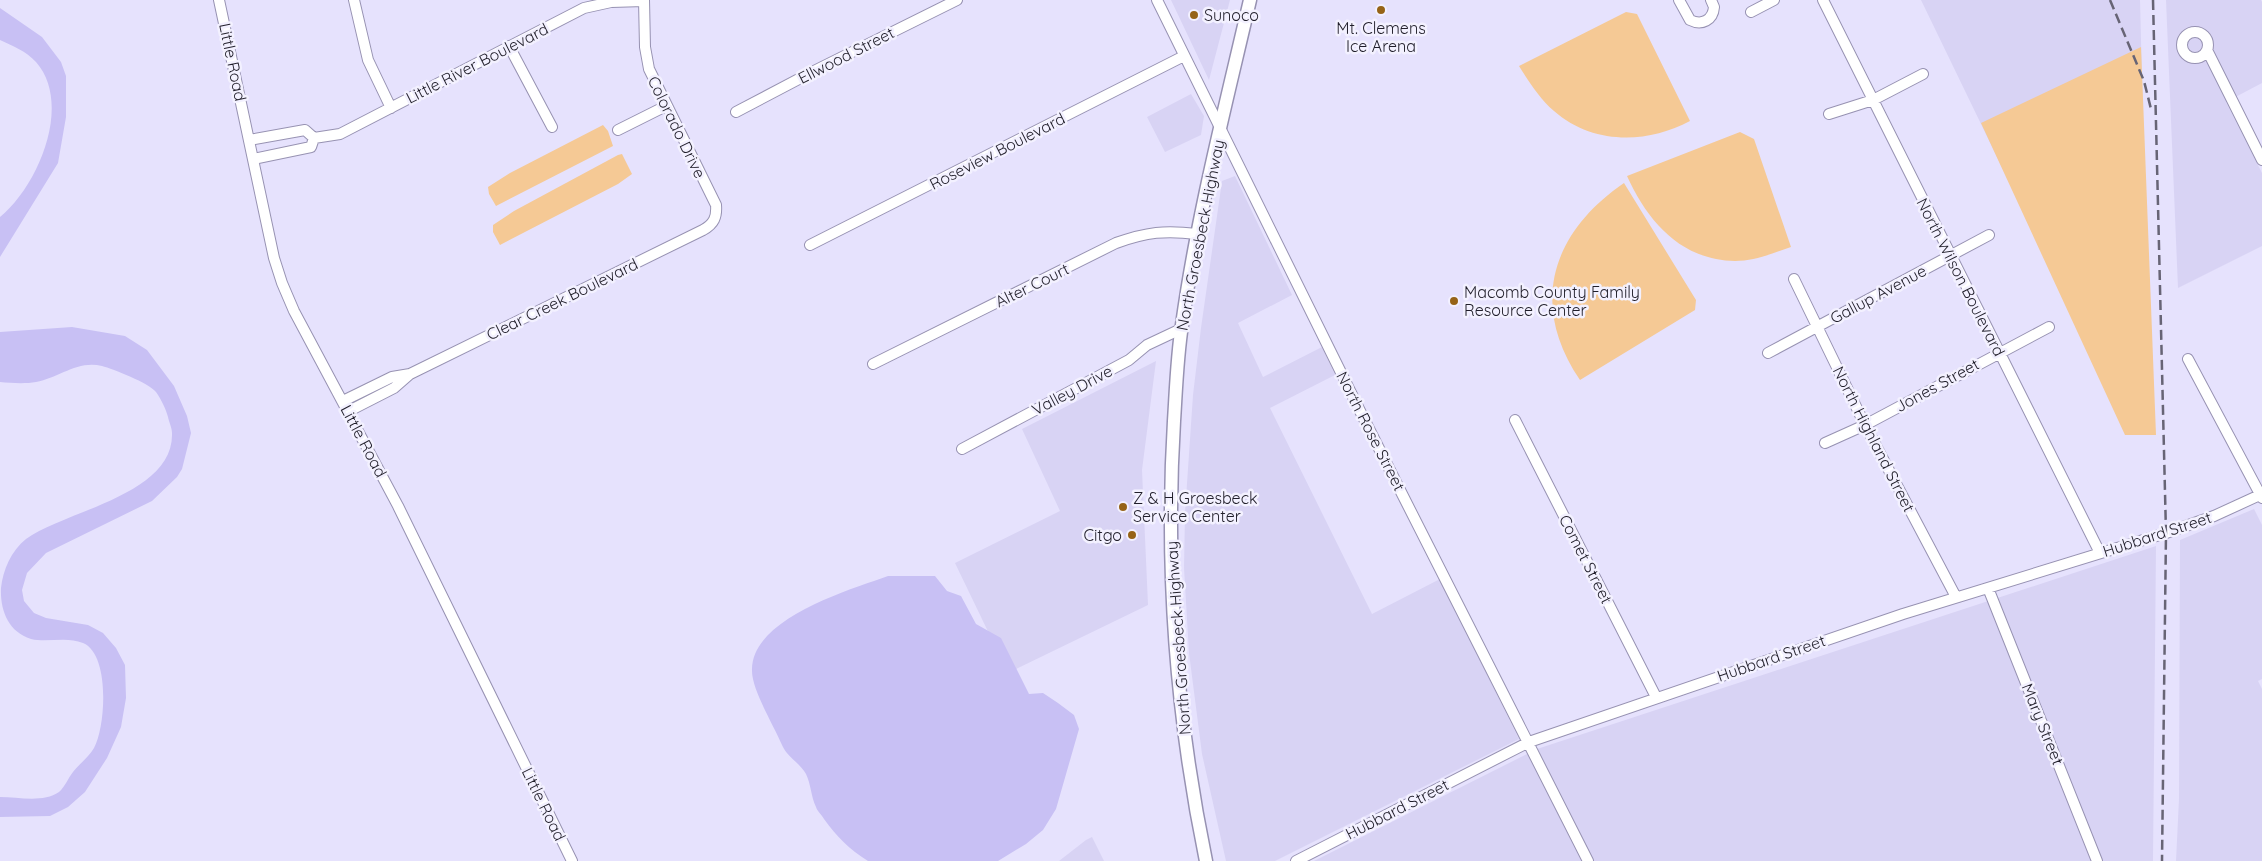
<svg xmlns="http://www.w3.org/2000/svg" width="2262" height="861" viewBox="0 0 2262 861" font-family="Quicksand,sans-serif">
	<style>
		.built { fill: #d8d3f4 }
		.green { fill: #f5c995 }
		.water { fill: #c8c0f4 }
		.lines { fill: none; stroke-linecap: round; stroke-linejoin: round }
		.minor-casing { stroke: #9792b2; stroke-width: 12 }
		.major-casing { stroke: #9792b2; stroke-width: 15 }
		.minor { stroke: #fff; stroke-width: 10 }
		.major { stroke: #fff; stroke-width: 12 }
		.rail { stroke: #676475; stroke-width: 2.5; stroke-dasharray: 10 5; stroke-linecap: butt }
		.poi-dot { fill: #966317; stroke: #f3f1ff; stroke-width: 2 }
		.labels { text-anchor: middle; dominant-baseline: central; stroke-width: 5; stroke-linejoin: round; paint-order: stroke }
		.poi-label { font-size: 16px; fill: #201e2a; stroke: #f3f1ff; text-anchor: start }
		.street-label { font-size: 16px; fill: #201e2a; stroke: #f3f1ff }
	</style>
	<rect width="100%" height="100%" fill="#e6e2fd"/>
	<path class="built" d="M1171,0H1230L1209,80Z
		M1921,0H2140L2143,121L2011,186Z
		M2166,0H2261L2262,2V83L2226,102L2262,173V246L2178,288Z
		M1191,94L1204,116L1201,135L1165,152L1147,117Z
		M1235,176L1292,295L1238,323L1263,377L1322,347L1335,375L1270,408L1372,614L1440,579L1519,739L1275,861H1226L1202,754L1189,653L1184,568L1185,513L1193,395L1201,328L1222,181Z
		M1156,361L1142,470L1148,605L1008,673L955,563L1060,511L1022,429Z
		M2254,509L2262,525V679L2258,681L2262,689V861H2176L2179,799L2180,540Z
		M2156,546L2153,861H1314L1537,749Z
		M1092,837L1104,861H1059L1086,840Z"/>
	<path class="green" d="M1626,12L1637,14L1690,121C1647,144 1593,145 1554,111C1540,99 1529,82 1519,66Z
		M2141,47L2156,435H2125L1981,123Z
		M603,125L608,131L613,146L496,206L489,194L488,187L510,173Z
		M1740,132L1754,139L1791,247C1773,253 1755,261 1735,261C1681,260 1648,222 1627,176Z
		M622,154L632,174L618,184L500,245L493,232V225L514,211L618,155Z
		M1624,183L1696,300L1695,310L1580,380C1529,305 1551,233 1624,183Z"/>
	<path class="water" d="M0,8L42,37L61,62L66,76V117L58,163L0,257V217C38,186 73,104 36,62C26,51 13,46 0,40Z
		M72,327L125,336L147,350L174,386L187,416L191,433L182,469L177,477L152,501L46,553L27,573L22,590L24,601L34,613L46,618L88,625L103,633L116,648L125,665L126,698L121,727L107,758L85,792L68,807L50,816L0,817V797C19,797 43,803 59,792C65,787 68,778 73,772C79,764 89,757 94,748C106,726 110,654 83,643C66,636 48,643 31,639C8,632 0,610 1,588C3,570 11,551 26,539C64,511 174,495 172,433C172,428 169,422 168,417C166,409 161,399 156,392C149,383 113,369 102,366C77,360 59,378 36,382C25,384 11,383 0,382V332Z
		M888,576H935L947,591L961,596L976,624L1001,638L1029,694L1043,693L1058,703L1074,715L1079,729L1056,809L1043,830L1026,844L998,861H868C849,849 837,837 824,819C822,815 817,811 816,807C811,797 811,784 806,774C800,763 787,757 782,745C774,726 752,690 752,671C750,619 849,590 888,576Z"/>
	<g class="lines">
		<g class="minor-casing">
			<path id="minor" d="M219,0L274,258L282,283L294,311L398,506L572,861
				M354,0L368,60L391,108
				M1157,0L1359,409L1588,861
				M1679,0L1690,20C1702,26 1713,20 1714,7L1711,0
				M1823,0L2100,553
				M1751,12L1774,0
				M2182 45a13 13 0 1 1 26 0a13 13 0 1 1-26 0Z
				M509,46L552,127
				M2207,50L2262,160
				M736,112L814,71L957,0
				M1829,114L1873,100L1923,74
				M618,130L666,106
				M314,138L340,134L584,8L611,2L644,1
				M249,140L305,130L314,138L311,147L253,159
				M810,245L1184,56
				M1794,279L1865,425L1956,597
				M1768,353L1989,235
				M2188,359L2262,498
				M873,364L1116,243C1147,232 1165,230 1197,234
				M410,374L703,230C714,224 717,217 716,205L649,69L645,47L644,0
				M343,401L392,377L410,374L394,388L349,411
				M1515,420L1656,697
				M1825,443L1865,425L2049,327
				M962,449L1129,360L1147,345L1181,329
				M1988,588L2097,861
				M1296,861L1529,742L1903,614L2166,533L2214,516L2262,494"/>
		</g>
		<g class="major-casing">
			<path id="major" d="M1206,861C1176,716 1165,569 1174,421C1176,390 1177,357 1182,325C1197,216 1225,108 1250,0"/>
		</g>
		<use href="#minor" class="minor"/>
		<use href="#major" class="major"/>
		<path class="rail" d="M2110,0L2144,81L2151,109
			M2153,0L2166,533L2162,861"/>
	</g>
	<g class="poi-dot">
		<circle cx="1381" cy="10" r="5"/>
		<circle cx="1194" cy="15" r="5"/>
		<circle cx="1454" cy="301" r="5"/>
		<circle cx="1123" cy="507" r="5"/>
		<circle cx="1132" cy="535" r="5"/>
	</g>
	<g class="labels">
		<g class="poi-label">
			<text x="1204" y="15">Sunoco</text>
			<text x="1381" y="28" text-anchor="middle">Mt. Clemens<tspan x="1381" dy="18">Ice Arena</tspan></text>
			<text x="1464" y="292">Macomb County Family<tspan x="1464" dy="18">Resource Center</tspan></text>
			<text x="1133" y="498">Z &amp; H Groesbeck<tspan x="1133" dy="18">Service Center</tspan></text>
			<text x="1122" y="535" text-anchor="end">Citgo</text>
		</g>
		<g class="street-label">
			<text transform="translate(846 55) rotate(-27)">Ellwood Street</text>
			<text transform="translate(233 62) rotate(78)">Little Road</text>
			<text transform="translate(477 63) rotate(-27)">Little River Boulevard</text>
			<text transform="translate(677 127) rotate(64)">Colorado Drive</text>
			<text transform="translate(997 151) rotate(-27)">Roseview Boulevard</text>
			<text transform="translate(1200 235) rotate(-79)">North Groesbeck Highway</text>
			<text transform="translate(1961 277) rotate(63)">North Wilson Boulevard</text>
			<text transform="translate(1032 285) rotate(-26)">Alter Court</text>
			<text transform="translate(1878 294) rotate(-28)">Gallup Avenue</text>
			<text transform="translate(562 299) rotate(-26)">Clear Creek Boulevard</text>
			<text transform="translate(1937 385) rotate(-29)">Jones Street</text>
			<text transform="translate(1072 390) rotate(-28)">Valley Drive</text>
			<text transform="translate(1371 431) rotate(63)">North Rose Street</text>
			<text transform="translate(1874 439) rotate(63)">North Highland Street</text>
			<text transform="translate(364 441) rotate(62)">Little Road</text>
			<text transform="translate(2157 534) rotate(-18)">Hubbard Street</text>
			<text transform="translate(1586 559) rotate(63)">Comet Street</text>
			<text transform="translate(1178 638) rotate(-94)">North Groesbeck Highway</text>
			<text transform="translate(1771 658) rotate(-19)">Hubbard Street</text>
			<text transform="translate(2043 724) rotate(68)">Mary Street</text>
			<text transform="translate(544 804) rotate(64)">Little Road</text>
			<text transform="translate(1397 809) rotate(-27)">Hubbard Street</text>
		</g>
	</g>
</svg>
